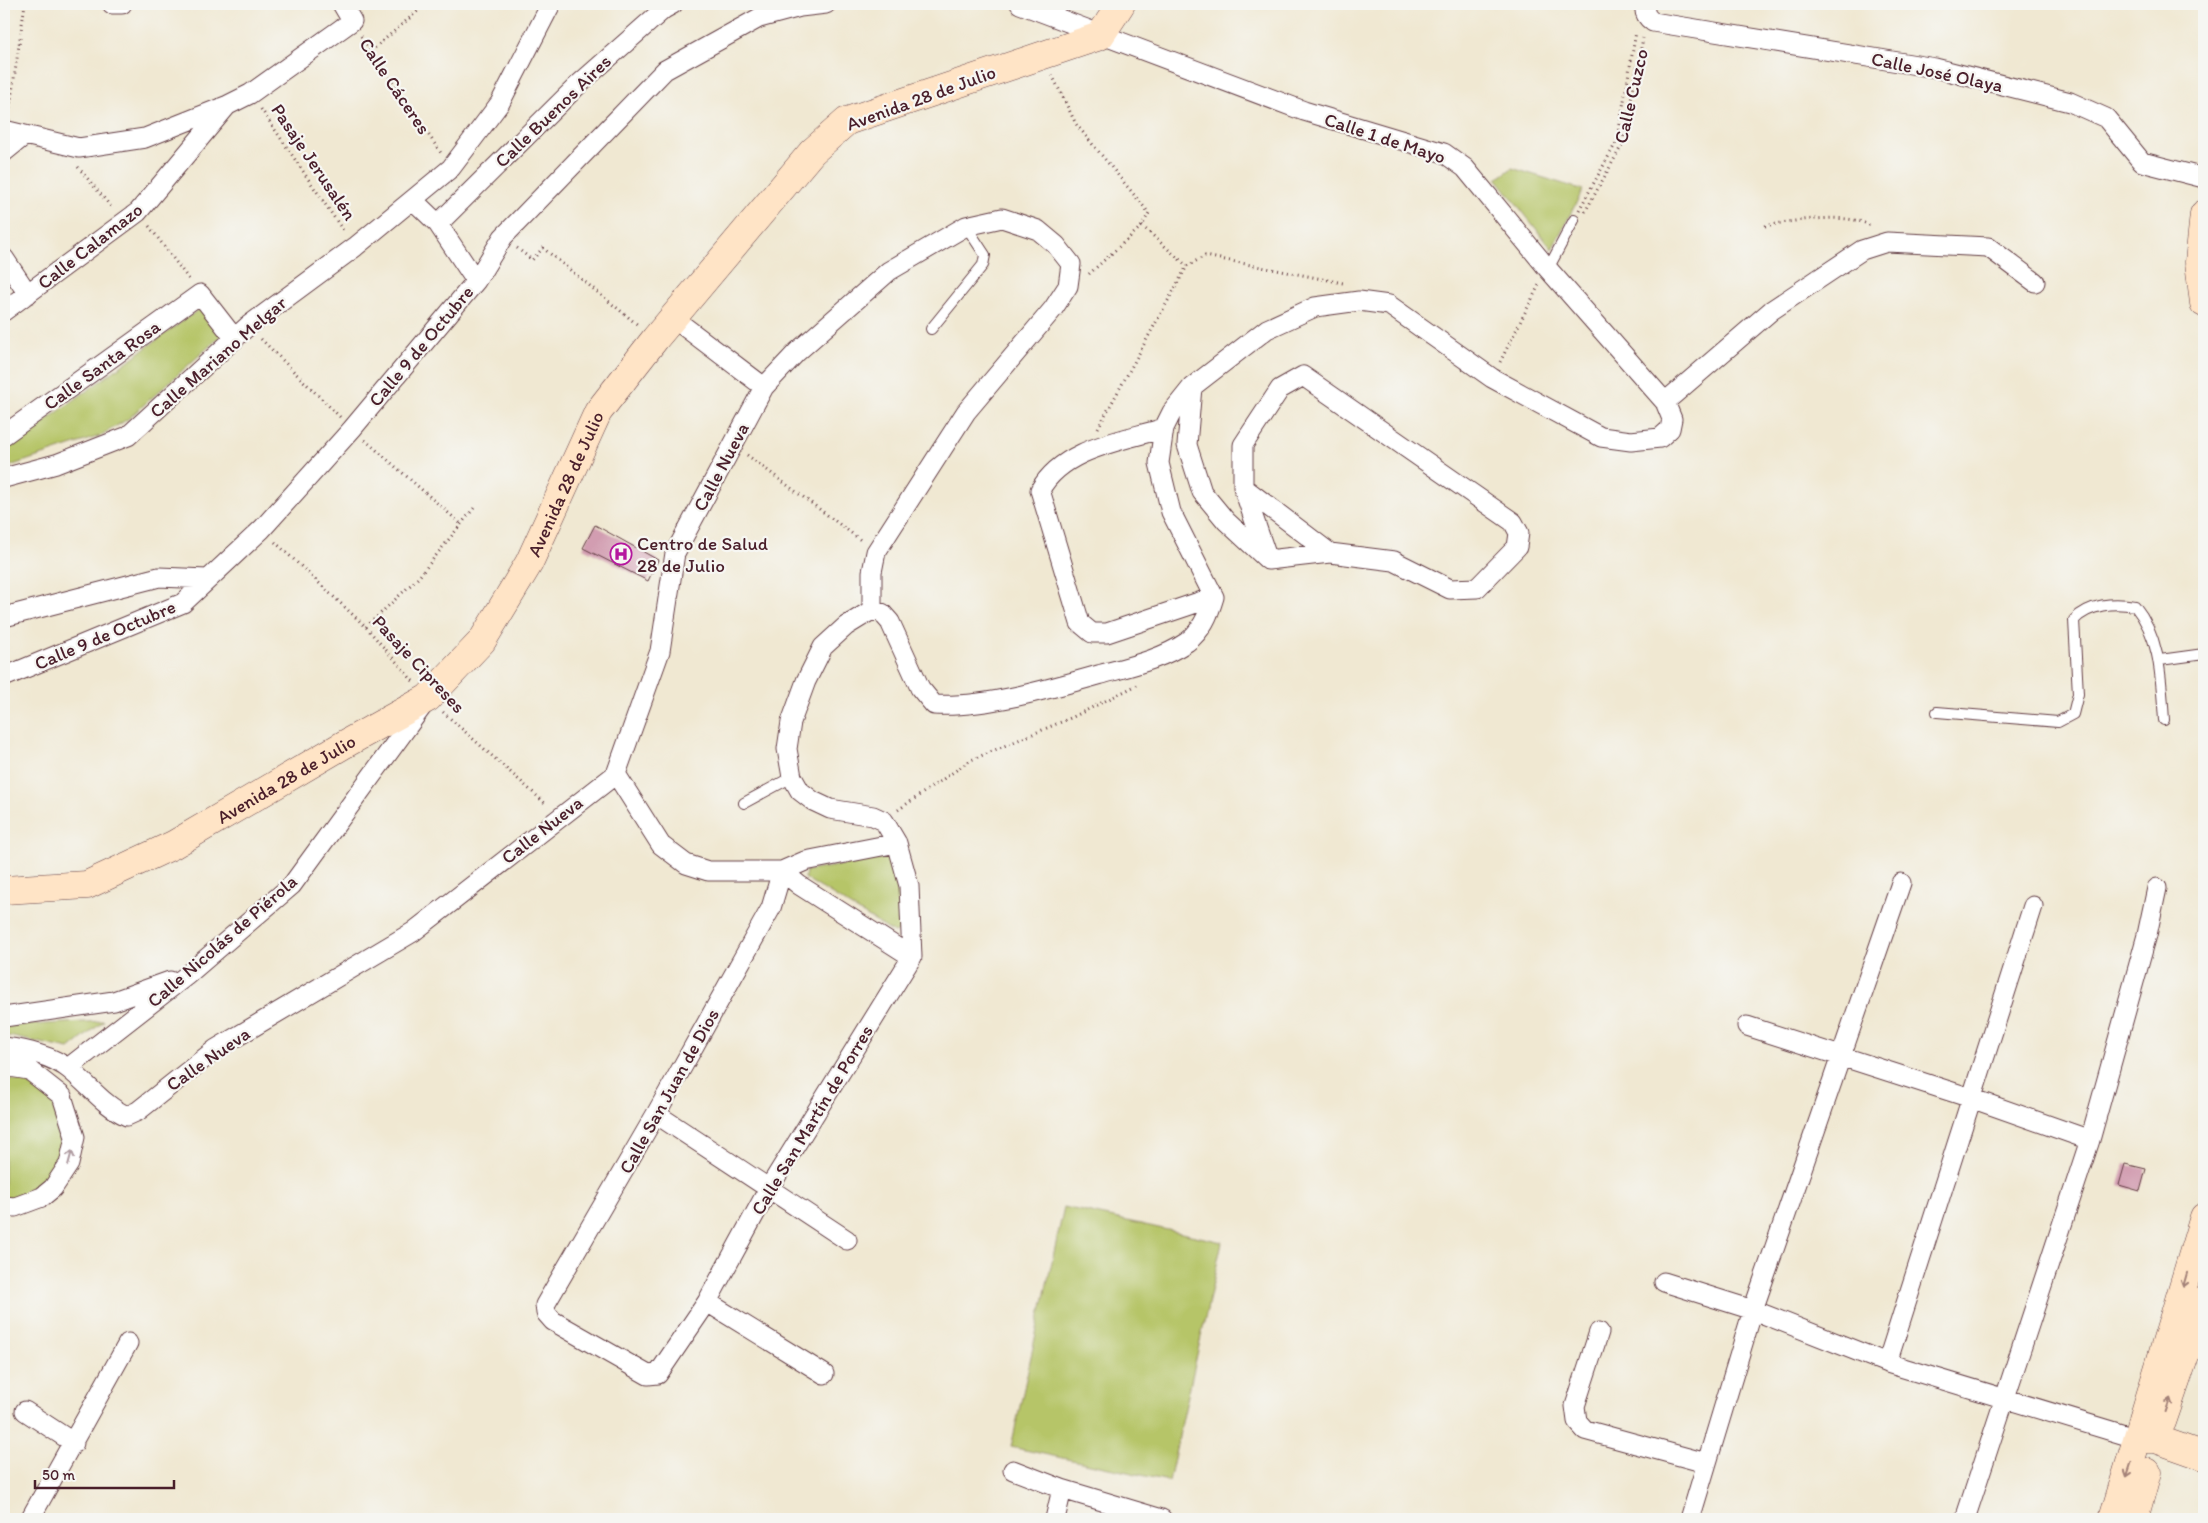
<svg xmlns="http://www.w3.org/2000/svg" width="2208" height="1523" viewBox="0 0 2208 1523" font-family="Itim,sans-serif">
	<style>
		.green { fill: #b6c567; stroke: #807249 }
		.building { fill: #d29db1 }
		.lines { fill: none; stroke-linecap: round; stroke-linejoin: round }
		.lane-casing { stroke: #633d44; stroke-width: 12 }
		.street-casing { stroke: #633d44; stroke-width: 21 }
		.secondary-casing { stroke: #633d44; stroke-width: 29 }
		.path { stroke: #633d44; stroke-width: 3; stroke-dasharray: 1 4; stroke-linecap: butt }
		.lane { stroke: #fff; stroke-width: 10 }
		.street { stroke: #fff; stroke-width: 19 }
		.secondary { stroke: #ffe4c6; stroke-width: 28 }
		.oneway { stroke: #ae9aa0 }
		.oneway2 { stroke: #a48278 }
		.labels { text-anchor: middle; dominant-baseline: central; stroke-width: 4.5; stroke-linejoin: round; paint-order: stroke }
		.street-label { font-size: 19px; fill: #4a1f2b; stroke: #f6f6f2 }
		.poi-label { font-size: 19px; fill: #4a1f2b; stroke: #f6f6f2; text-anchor: start }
	</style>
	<rect width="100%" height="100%" fill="#f6f6f2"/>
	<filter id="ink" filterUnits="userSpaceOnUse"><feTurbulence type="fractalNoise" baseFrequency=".02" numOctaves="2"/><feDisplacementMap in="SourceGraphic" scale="10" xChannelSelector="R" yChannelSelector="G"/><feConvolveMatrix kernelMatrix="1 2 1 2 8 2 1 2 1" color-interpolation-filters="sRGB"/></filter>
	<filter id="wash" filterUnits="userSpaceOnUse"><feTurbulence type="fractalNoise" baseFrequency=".0096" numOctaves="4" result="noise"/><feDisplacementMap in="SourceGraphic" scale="20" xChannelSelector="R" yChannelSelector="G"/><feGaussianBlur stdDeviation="1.12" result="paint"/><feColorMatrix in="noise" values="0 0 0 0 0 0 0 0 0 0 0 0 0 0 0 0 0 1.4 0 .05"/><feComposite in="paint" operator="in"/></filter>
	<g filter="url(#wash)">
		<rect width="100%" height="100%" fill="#f0e8d2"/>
		<path class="green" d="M1512,168L1583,190L1552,249L1497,179Z
			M202,307L222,335L128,419L100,436L4,468V451Z
			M890,857L897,863L902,930L894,933L805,878L806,871Z
			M104,1021L69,1049L4,1035V1026Z
			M4,1079C16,1080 29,1082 40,1090C88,1126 62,1197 4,1199Z
			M1064,1207L1222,1242L1169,1481L1011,1447Z"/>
		<g id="blocks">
			<path class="building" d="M595,525L658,560L648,581L583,548Z
				M2125,1164L2146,1169L2140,1191L2119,1185Z"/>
		</g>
	</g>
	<g filter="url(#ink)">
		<use href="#blocks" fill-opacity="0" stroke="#633d44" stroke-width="1"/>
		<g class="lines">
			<g class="lane-casing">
				<path id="lane" d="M1548,269L1574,220
					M931,329L983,265L985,255L966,226
					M2160,660L2204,654
					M1937,712L2058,722L2073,714L2078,694L2074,620C2089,604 2114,602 2135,606C2161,638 2161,680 2164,720
					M744,803L792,777"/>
			</g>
			<g class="street-casing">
				<path id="street" d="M112,4H122
					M1646,4C1643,12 1646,17 1653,22L1935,68L2070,102L2106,118L2142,162L2204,178
					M4,130L79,148L145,138L228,105L250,94L352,21L342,4
					M4,152L25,135
					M413,200L438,224L476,281
					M438,224L579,84L664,9L673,4
					M4,258L28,294
					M4,311L138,212L226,107
					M673,318L764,387
					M1192,387L1187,445L1202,492L1226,521L1268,560L1330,553L1394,561L1450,589L1477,588L1517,547L1519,533L1513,522L1303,376L1280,389L1243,445V487L1268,560
					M1665,402L1772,310L1862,250L1887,242L1988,247L2035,282
					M1164,428C1122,441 1063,448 1040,490L1080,623L1092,633H1107L1214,597
					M4,435L200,294L235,339
					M4,478L56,464L128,436L248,326L355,247L451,168L500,103L551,4
					M1243,487L1330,553
					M4,617L159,577L207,579
					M4,677L183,603L262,529L352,429L476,281L503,237L665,70L759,18L800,7L826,4
					M616,774L661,845L686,864L708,871H782L805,861L897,843
					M912,957L799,885L782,871L771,908L656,1114L545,1305L546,1313L553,1321L648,1375L658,1374L707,1302L769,1188L912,957L909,886L897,843L884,821L873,816L830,809L813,801L800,791L792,777L787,749L791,722L806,681L823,647L846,626L872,610L882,613L890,622L920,688L934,705C984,708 1053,688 1102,674C1131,666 1162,659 1187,642C1202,631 1209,614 1214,597L1171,512L1159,463L1164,428L1172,412L1192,387L1267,329L1315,307L1359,301L1389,305L1492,378L1601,437L1631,441L1660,438L1670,429L1672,419L1665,402L1548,269L1465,168L1444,153L1304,111L1020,4
					M4,1017L114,1001L170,981
					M1747,1026L1971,1098L2090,1140
					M4,1047C25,1050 52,1055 70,1070C89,1085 104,1106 127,1116L138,1111L216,1049L413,932L616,774L660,651L675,553L764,387L797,352L889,271L966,226L1002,218L1038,230L1056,245L1071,264L1068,286L1053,309L966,412L876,552L872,572V610
					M4,1066L29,1070L62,1096L75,1137L69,1164L53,1188L42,1197L15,1207L4,1206
					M68,1068L186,976L292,885L424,704
					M656,1114L847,1240
					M1664,1282L1753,1310L1887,1363L2138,1439
					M707,1302L824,1374
					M1599,1332L1575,1406L1577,1421L1585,1430L1706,1463
					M1887,1363L2033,906
					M25,1411L74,1443
					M1013,1470L1062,1489L1162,1519
					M30,1519L128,1343
					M1055,1519L1062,1489
					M1690,1519L1753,1310L1901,883
					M1965,1519L2090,1140L2147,935L2157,888"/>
			</g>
			<g class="secondary-casing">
				<g id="secondary">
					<path d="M2204,214L2199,262L2204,303"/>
					<path id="s1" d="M4,890L87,885L173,845L345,744L428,698L482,641L529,563L598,412L655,339L812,152L847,121L1100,36L1121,4"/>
					<path d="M2162,1422L2204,1300"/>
					<path d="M2138,1439H2156L2204,1456"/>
					<path d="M2113,1519L2204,1217"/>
					<path d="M2134,1519L2147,1472"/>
				</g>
			</g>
			<path class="path" d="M361,36L441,153
				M371,51L426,4
				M1052,75L1076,124L1149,213L1142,226L1089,274
				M261,109L344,232
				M9,113L25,4
				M78,167L112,208
				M1579,210L1617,141L1636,32
				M1585,212L1622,145L1643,38
				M149,226L190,281
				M1142,226L1187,266
				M1765,226C1789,221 1852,211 1872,227
				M517,248L532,260L543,248L638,325
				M1187,266L1205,256L1343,283
				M261,339L340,417
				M1500,362L1539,285
				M1098,428L1187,266
				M365,440L461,524
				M747,455L862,541
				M275,542L366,627L413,681
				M366,627L418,578L474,508
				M443,712L547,805
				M898,810L971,760L1073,717L1137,685"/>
			<use href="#lane" class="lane"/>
			<use href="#street" class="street"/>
			<use href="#secondary" class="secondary"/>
		</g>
		<defs><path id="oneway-shaft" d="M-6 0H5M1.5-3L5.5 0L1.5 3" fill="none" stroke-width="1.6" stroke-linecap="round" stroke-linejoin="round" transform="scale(1.25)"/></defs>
		<use class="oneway" href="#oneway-shaft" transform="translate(70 1158) rotate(-75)"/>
		<g class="oneway2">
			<use href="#oneway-shaft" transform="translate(2185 1280) rotate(106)"/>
			<use href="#oneway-shaft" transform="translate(2168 1405) rotate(-71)"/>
			<use href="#oneway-shaft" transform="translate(2129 1470) rotate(108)"/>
		</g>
	</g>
	<defs>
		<g id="hospital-ring" transform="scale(1.125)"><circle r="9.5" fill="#f6f6f2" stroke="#b5179e" stroke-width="1.5"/><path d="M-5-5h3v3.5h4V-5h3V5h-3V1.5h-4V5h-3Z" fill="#b5179e"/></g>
	</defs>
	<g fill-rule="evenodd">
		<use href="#hospital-ring" x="621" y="554"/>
	</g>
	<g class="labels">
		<g class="street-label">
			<text transform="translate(1937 72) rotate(12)">Calle José Olaya</text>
			<text transform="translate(395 86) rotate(56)">Calle Cáceres</text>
			<text transform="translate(1631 96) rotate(-77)">Calle Cuzco</text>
			<text transform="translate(921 98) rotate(-20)">Avenida 28 de Julio</text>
			<text transform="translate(553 111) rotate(-44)">Calle Buenos Aires</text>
			<text transform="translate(1385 138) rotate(18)">Calle 1 de Mayo</text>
			<text transform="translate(314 162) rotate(56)">Pasaje Jerusalén</text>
			<text transform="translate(90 246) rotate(-38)">Calle Calamazo</text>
			<text transform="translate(421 346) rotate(-50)">Calle 9 de Octubre</text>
			<text transform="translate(218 357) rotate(-41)">Calle Mariano Melgar</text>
			<text transform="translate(102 365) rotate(-36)">Calle Santa Rosa</text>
			<text transform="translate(721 467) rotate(-62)">Calle Nueva</text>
			<text stroke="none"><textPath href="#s1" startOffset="729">Avenida 28 de Julio</textPath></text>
			<text transform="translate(105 635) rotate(-23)">Calle 9 de Octubre</text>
			<text transform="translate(419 664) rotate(47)">Pasaje Cipreses</text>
			<text stroke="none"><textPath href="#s1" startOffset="309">Avenida 28 de Julio</textPath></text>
			<text transform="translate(542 830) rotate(-38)">Calle Nueva</text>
			<text transform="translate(222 941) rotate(-41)">Calle Nicolás de Piérola</text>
			<text transform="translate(208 1059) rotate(-35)">Calle Nueva</text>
			<text transform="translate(669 1091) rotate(-61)">Calle San Juan de Dios</text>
			<text transform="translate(812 1120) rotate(-59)">Calle San Martín de Porres</text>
		</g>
		<g class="poi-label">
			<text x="637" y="543">Centro de Salud<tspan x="637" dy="22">28 de Julio</tspan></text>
		</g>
	</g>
	<rect width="2208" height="1523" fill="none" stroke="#f6f6f2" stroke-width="20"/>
	<path d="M35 1480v8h139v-8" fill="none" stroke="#4a1f2b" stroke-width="2.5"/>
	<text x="42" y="1480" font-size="15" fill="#4a1f2b" stroke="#f6f6f2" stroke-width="4" paint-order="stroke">50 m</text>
</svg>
